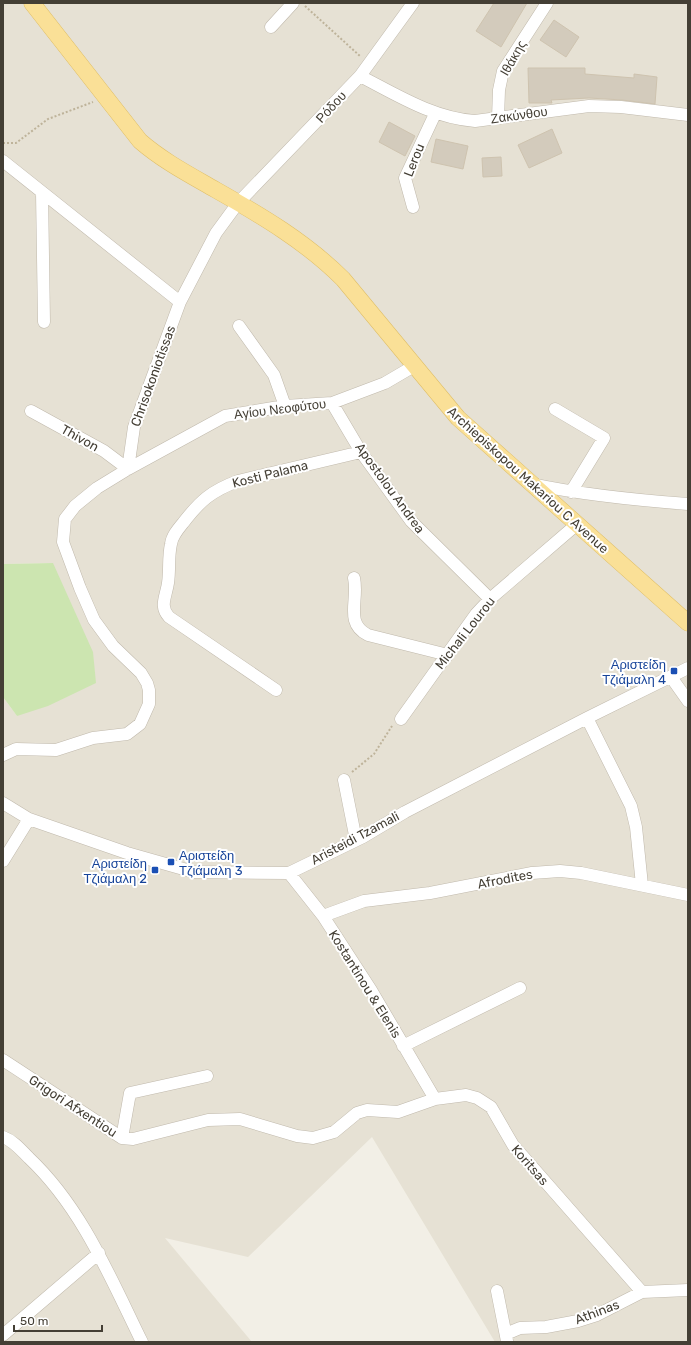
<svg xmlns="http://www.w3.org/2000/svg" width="691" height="1345" viewBox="0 0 691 1345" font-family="Rubik,sans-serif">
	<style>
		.residential { fill: #e6e1d4 }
		.green { fill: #cce5b0 }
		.building { fill: #d3cbbc; stroke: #cec3af }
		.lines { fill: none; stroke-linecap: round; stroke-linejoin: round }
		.minor-casing { stroke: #c0b9ac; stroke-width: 13 }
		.major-casing { stroke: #dfbe67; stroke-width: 17 }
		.path { stroke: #beb39a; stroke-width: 2; stroke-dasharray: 2 2; stroke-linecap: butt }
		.minor { stroke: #fff; stroke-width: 12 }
		.major { stroke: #fae097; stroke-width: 16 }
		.transit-dot { fill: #1a4fb4; stroke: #fff; stroke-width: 1.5 }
		.labels { text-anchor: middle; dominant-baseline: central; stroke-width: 4; stroke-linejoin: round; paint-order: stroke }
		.street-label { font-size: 13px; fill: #443f35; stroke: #fff }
		.transit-label { font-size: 13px; fill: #164399; stroke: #fff; text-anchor: end }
	</style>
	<rect width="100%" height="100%" fill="#f2efe6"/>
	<path class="residential" d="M3,3H688V1342H495L372,1137L248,1257L165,1238L252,1342H3V697L17,716L53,563L3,564Z"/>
	<path class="green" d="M53,563L93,652L96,683L48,706L17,716L3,697V564Z"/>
	<path class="building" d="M494,3H527L501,47L476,31Z
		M554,20L579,37L566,57L540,40Z
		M528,68H585V74L634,78V74L657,77L655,104L622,100L589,98L551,100L552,103H529Z
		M389,122L415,136L405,156L379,142Z
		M552,129L562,153L529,168L518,145Z
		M436,139L468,146L463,169L431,162Z
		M501,157L502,176L483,177L482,158Z"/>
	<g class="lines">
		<g class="minor-casing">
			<path id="minor" d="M271,27L293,3
				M360,76C397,95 433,118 475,121L589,106L621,107L688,115
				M498,118L499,90L503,71L547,3
				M3,161L180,302
				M42,192L44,322
				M413,207L405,178L435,114
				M239,326L274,375L285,406
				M332,403L361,452L411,521L490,599
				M555,409L604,438L571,492
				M31,411L104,451L128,469
				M128,469L134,427L180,302L216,233L238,203L360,76L413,3
				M532,484C583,495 635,500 688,504
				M354,578C359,600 344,623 368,635L448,655
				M671,677L688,701
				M276,690L169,617C159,606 166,597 168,583C170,570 168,557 171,544C172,536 178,529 183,523C200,501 211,491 238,481L361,452
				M587,718L631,806L636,827L642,885
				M401,719L476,614L490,599L576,525
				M3,755L16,749L56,750L93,738L127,734L140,724L149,704V690L147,683L141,673L113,646L94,620L80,588L63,542L65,519L75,506L97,488L128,469L225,416L285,406L332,403L385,383L414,366
				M344,780L356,840
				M3,803L29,819L127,853L194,872L289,873L363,837L405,812L587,718L688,668
				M3,861L29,819
				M289,873L323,916L371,990L435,1099
				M323,916L364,901L430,893L532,873L560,871L581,873L688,895
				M403,1046L520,988
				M3,1060L122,1138L133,1139L208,1120L240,1119L297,1136L313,1138L334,1132L357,1113L367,1110L398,1112L435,1099L466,1095L477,1098L491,1107L513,1145L642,1292
				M3,1137C14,1141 21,1150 29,1158C82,1208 110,1277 142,1342
				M122,1138L130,1093L207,1076
				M497,1291L507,1341
				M506,1334L520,1328L546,1327L578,1321L597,1315L642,1292L688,1290
				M3,1335L99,1253"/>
		</g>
		<g class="major-casing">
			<path id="major" d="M32,3L140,141C163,161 190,175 216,190C262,216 306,242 343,279L458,418L688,623"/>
		</g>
		<path class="path" d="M305,6L361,57
			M3,143H16L48,119L93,102
			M352,772L374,754L392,726"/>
		<use href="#minor" class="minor"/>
		<use href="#major" class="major"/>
	</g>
	<g class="transit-dot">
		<rect x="670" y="667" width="8" height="8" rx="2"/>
		<rect x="167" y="858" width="8" height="8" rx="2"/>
		<rect x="151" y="866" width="8" height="8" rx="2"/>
	</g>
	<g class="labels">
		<g class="street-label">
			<text transform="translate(513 58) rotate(-60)">Ιθάκης</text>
			<text transform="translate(331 107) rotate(-47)">Ρόδου</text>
			<text transform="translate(519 115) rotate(-8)">Ζακύνθου</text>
			<text transform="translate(414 160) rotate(-68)">Lerou</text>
			<text transform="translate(153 376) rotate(-70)">Chrisokoniotissas</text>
			<text transform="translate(280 409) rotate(-7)">Αγίου Νεοφύτου</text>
			<text transform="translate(80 438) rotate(29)">Thivon</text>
			<text transform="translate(270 474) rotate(-14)">Kosti Palama</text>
			<text transform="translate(528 480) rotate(42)">Archiepiskopou Makariou C Avenue</text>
			<text transform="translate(390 488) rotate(54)">Apostolou Andrea</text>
			<text transform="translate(465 633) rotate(-52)">Michali Lourou</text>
			<text transform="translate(355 838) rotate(-28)">Aristeidi Tzamali</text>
			<text transform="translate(505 879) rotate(-11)">Afrodites</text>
			<text transform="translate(365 984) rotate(58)">Kostantinou &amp; Elenis</text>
			<text transform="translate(73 1106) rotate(33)">Grigori Afxentiou</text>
			<text transform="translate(530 1165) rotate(49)">Koritsas</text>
			<text transform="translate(597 1312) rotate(-21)">Athinas</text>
		</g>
		<g class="transit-label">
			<text x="666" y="664">Αριστείδη<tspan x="666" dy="15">Τζιάμαλη 4</tspan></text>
			<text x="179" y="855" text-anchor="start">Αριστείδη<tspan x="179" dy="15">Τζιάμαλη 3</tspan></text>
			<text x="147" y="863">Αριστείδη<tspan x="147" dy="15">Τζιάμαλη 2</tspan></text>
		</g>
	</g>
	<rect width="691" height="1345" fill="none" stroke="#443f35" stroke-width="8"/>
	<path d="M14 1325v6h88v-6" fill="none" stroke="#443f35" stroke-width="2"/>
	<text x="20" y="1325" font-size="12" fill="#443f35" stroke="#ffffff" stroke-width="3" paint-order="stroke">50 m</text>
</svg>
